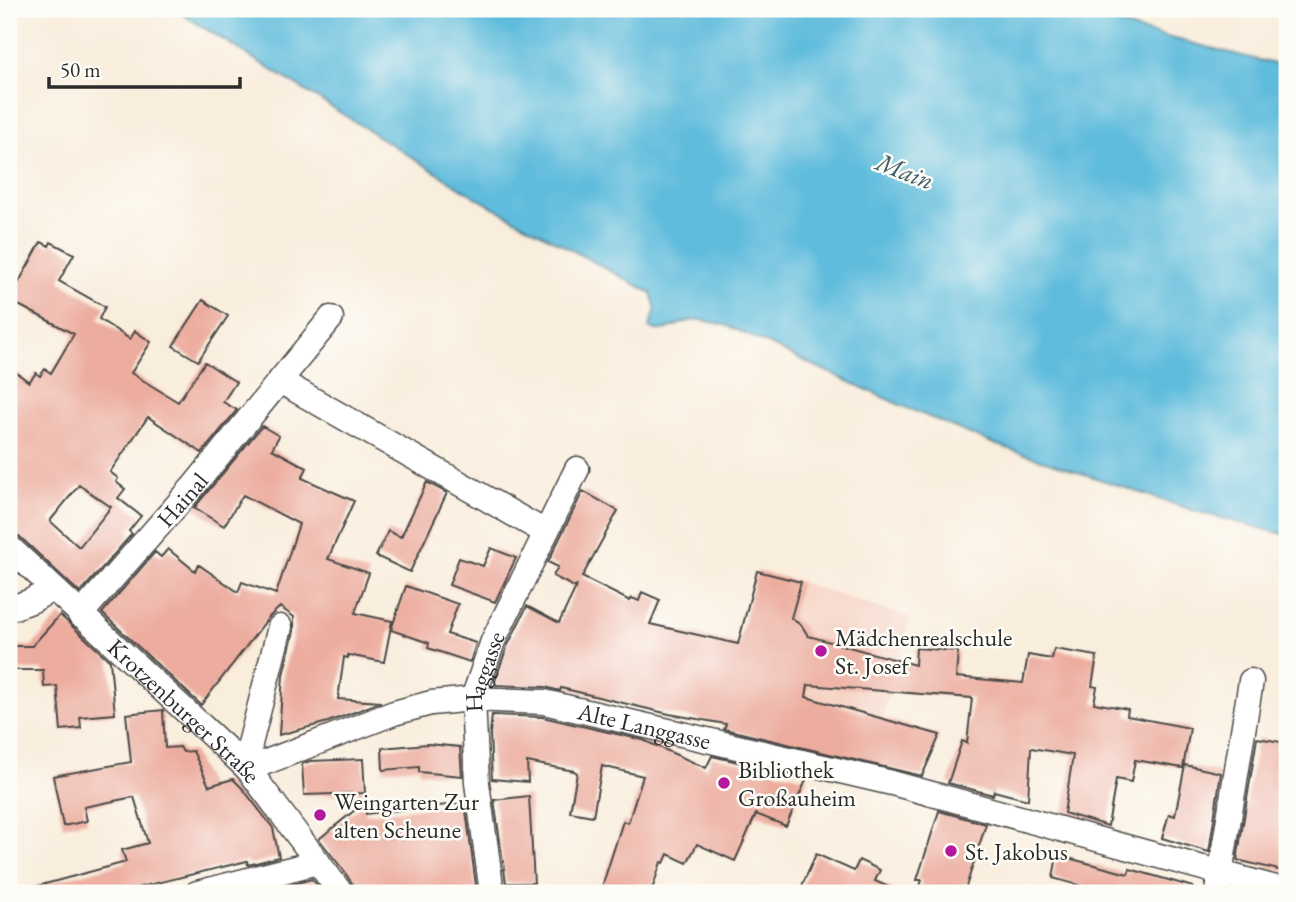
<svg xmlns="http://www.w3.org/2000/svg" width="1296" height="902" viewBox="0 0 1296 902" font-family="'EB Garamond',serif">
	<style>
		.built { fill: #f6d2c3 }
		.water { fill: #5ebcdc; stroke: #447484; stroke-width: 2 }
		.building { fill: #ecac9e; fill-rule: evenodd }
		.lines { fill: none; stroke-linecap: round; stroke-linejoin: round }
		.minor-casing { stroke: #4a4846; stroke-width: 27 }
		.minor { stroke: #fff; stroke-width: 24 }
		.poi-dot { fill: #b5179e; stroke: #fdfcf7; stroke-width: 2.5 }
		.labels { text-anchor: middle; dominant-baseline: central; stroke-width: 5; stroke-linejoin: round; paint-order: stroke }
		.street-label { font-size: 24px; fill: #2b2b2b; stroke: #fdfcf7 }
		.poi-label { font-size: 24px; fill: #2b2b2b; stroke: #fdfcf7; text-anchor: start }
		.water-label { font-size: 26px; font-style: italic; fill: #3d5e69; stroke: #fdfcf7 }
	</style>
	<rect width="100%" height="100%" fill="#fdfcf7"/>
	<filter id="ink" filterUnits="userSpaceOnUse"><feTurbulence type="fractalNoise" baseFrequency=".0143" numOctaves="2"/><feDisplacementMap in="SourceGraphic" scale="14" xChannelSelector="R" yChannelSelector="G"/><feConvolveMatrix kernelMatrix="1 2 1 2 8 2 1 2 1" color-interpolation-filters="sRGB"/></filter>
	<filter id="wash" filterUnits="userSpaceOnUse"><feTurbulence type="fractalNoise" baseFrequency=".00686" numOctaves="4" result="noise"/><feDisplacementMap in="SourceGraphic" scale="28" xChannelSelector="R" yChannelSelector="G"/><feGaussianBlur stdDeviation="1.57" result="paint"/><feColorMatrix in="noise" values="0 0 0 0 0 0 0 0 0 0 0 0 0 0 0 0 0 1.4 0 .05"/><feComposite in="paint" operator="in"/></filter>
	<g filter="url(#wash)">
		<rect width="100%" height="100%" fill="#f9eddc"/>
		<path class="built" d="M757,571L801,582L910,618L868,765L722,724L748,628L743,626Z"/>
		<path class="water" d="M174,9H1074L1135,29L1287,67V535L1195,511L994,444L900,405L728,326C719,324 708,320 699,320C680,319 667,336 649,328L656,309L651,293L482,201Z"/>
		<g id="blocks">
			<path class="building" d="M41,242L49,246L51,242L74,254L59,281L105,307L99,319L130,339L135,331L151,342L131,373L178,402L205,362L236,382L223,402L237,410L202,453L148,417L110,472L118,478L116,482L125,489L118,498L141,516L129,531L132,534L80,593L19,536L9,533V367L29,382L36,373L40,376L45,369L51,373L74,334L9,300ZM79,485L111,507L79,547L50,521Z
				M203,300L228,316L198,361L173,346Z
				M262,426L279,436L272,449L307,468L302,478L354,501L328,559L369,573L355,613L392,621L384,662L348,655V658L344,657L338,699L381,702L328,722L279,735L283,675L294,631V617L280,607L269,617L201,705L102,613L155,552L161,557L168,549L195,571L199,565L238,592L242,582L276,594L299,524L243,495L224,526L194,508Z
				M427,482L447,493L410,572L376,556L388,531L401,537Z
				M583,491L618,511L582,577L630,601L632,598L639,601L642,592L660,600L650,624L738,644L757,571L801,582L791,618L802,626L808,636L915,665L916,648L958,651L956,677L1023,683L1028,655L1052,659L1054,649L1097,656L1092,686L1097,687L1094,703L1128,709L1127,716L1190,728L1183,768L1135,760L1131,782L1116,779L1108,826L1064,813L1073,755L1031,748L1028,800L994,791L993,795L948,783L962,741L967,743L972,698L808,685L806,697L940,735L922,776L724,729L726,724L669,714L561,688L560,691L545,687L496,685L495,681L507,647L527,606L559,623L577,585L576,588L553,576L558,567L548,562Z
				M491,548L516,558L495,602L449,585L459,558L483,566Z
				M406,586L458,604L447,634L476,643L470,662L428,648L429,643L391,630Z
				M60,615L110,661L115,714L80,717L81,728L61,730L57,686L44,687L43,670H9V646H32Z
				M163,710L165,748L180,747L183,752L193,751L209,786L233,779L243,789L273,828L279,857L248,865L247,861L116,893H35L34,887L126,862L122,850L148,843L134,797L84,807L87,821L63,826L53,776L131,762L126,714Z
				M492,715L542,717L643,740L706,768L712,756L807,778L786,826L756,814L735,861L697,844L687,863L668,854L664,863L661,862L651,893H600L623,821L628,823L643,776L602,766L593,816L570,812L577,773L574,771L527,762L528,782L492,779L490,733Z
				M1257,738L1287,743V872L1237,860Z
				M428,744L460,747L462,776L419,772V767L383,770L382,748Z
				M363,759L365,793L304,795L302,764L310,761Z
				M1185,765L1221,773L1209,852L1162,838L1169,814L1175,816Z
				M529,796L534,883H506L494,800Z
				M365,802L366,814L465,803L477,893H356L353,885L344,871L319,839Z
				M939,811L986,824L964,893H918L922,880H917Z
				M816,854L854,871L859,860L880,870L875,881L902,893H813L801,888Z
				M1057,855L1128,874L1130,869L1193,887L1192,893H1076L1078,885L1053,878Z
				M312,879L323,893H256L286,886Z"/>
		</g>
	</g>
	<g filter="url(#ink)">
		<use href="#blocks" fill-opacity="0" stroke="#4a4846" stroke-width="2"/>
		<g class="lines">
			<g class="minor-casing">
				<g id="minor">
					<path d="M280,381L545,532"/>
					<path id="s1" d="M9,547L248,769L341,893"/>
					<path d="M9,609L31,601L52,589"/>
					<path id="s2" d="M80,615L193,487L331,318"/>
					<path id="s3" d="M248,769L394,713L431,703L473,699L544,702L892,783L1287,891"/>
					<path d="M248,769L250,744L280,627"/>
					<path d="M197,893L318,862"/>
					<path id="s4" d="M492,893L477,783L473,699L493,641L577,469"/>
					<path d="M1217,893L1251,681"/>
				</g>
			</g>
			<use href="#minor" class="minor"/>
		</g>
	</g>
	<g class="poi-dot">
		<circle cx="821" cy="651" r="7"/>
		<circle cx="724" cy="783" r="7"/>
		<circle cx="320" cy="815" r="7"/>
		<circle cx="951" cy="851" r="7"/>
	</g>
	<g class="labels">
		<g class="street-label">
			<text stroke="none"><textPath href="#s2" startOffset="154">Hainal</textPath></text>
			<text stroke="none"><textPath href="#s4" startOffset="224">Haggasse</textPath></text>
			<text stroke="none"><textPath href="#s1" startOffset="240">Krotzenburger Straße</textPath></text>
			<text stroke="none"><textPath href="#s3" startOffset="411">Alte Langgasse</textPath></text>
		</g>
		<g class="poi-label">
			<text x="835" y="637">Mädchenrealschule<tspan x="835" dy="28">St. Josef</tspan></text>
			<text x="738" y="769">Bibliothek<tspan x="738" dy="28">Großauheim</tspan></text>
			<text x="334" y="801">Weingarten Zur<tspan x="334" dy="28">alten Scheune</tspan></text>
			<text x="965" y="851">St. Jakobus</text>
		</g>
		<g class="water-label">
			<text transform="translate(905 171) rotate(21)">Main</text>
		</g>
	</g>
	<rect width="1296" height="902" fill="none" stroke="#fdfcf7" stroke-width="35"/>
	<path d="M49 77v10h191v-10" fill="none" stroke="#2b2b2b" stroke-width="3.5"/>
	<text x="60" y="77" font-size="21" fill="#2b2b2b" stroke="#fdfcf7" stroke-width="5" paint-order="stroke">50 m</text>
</svg>
